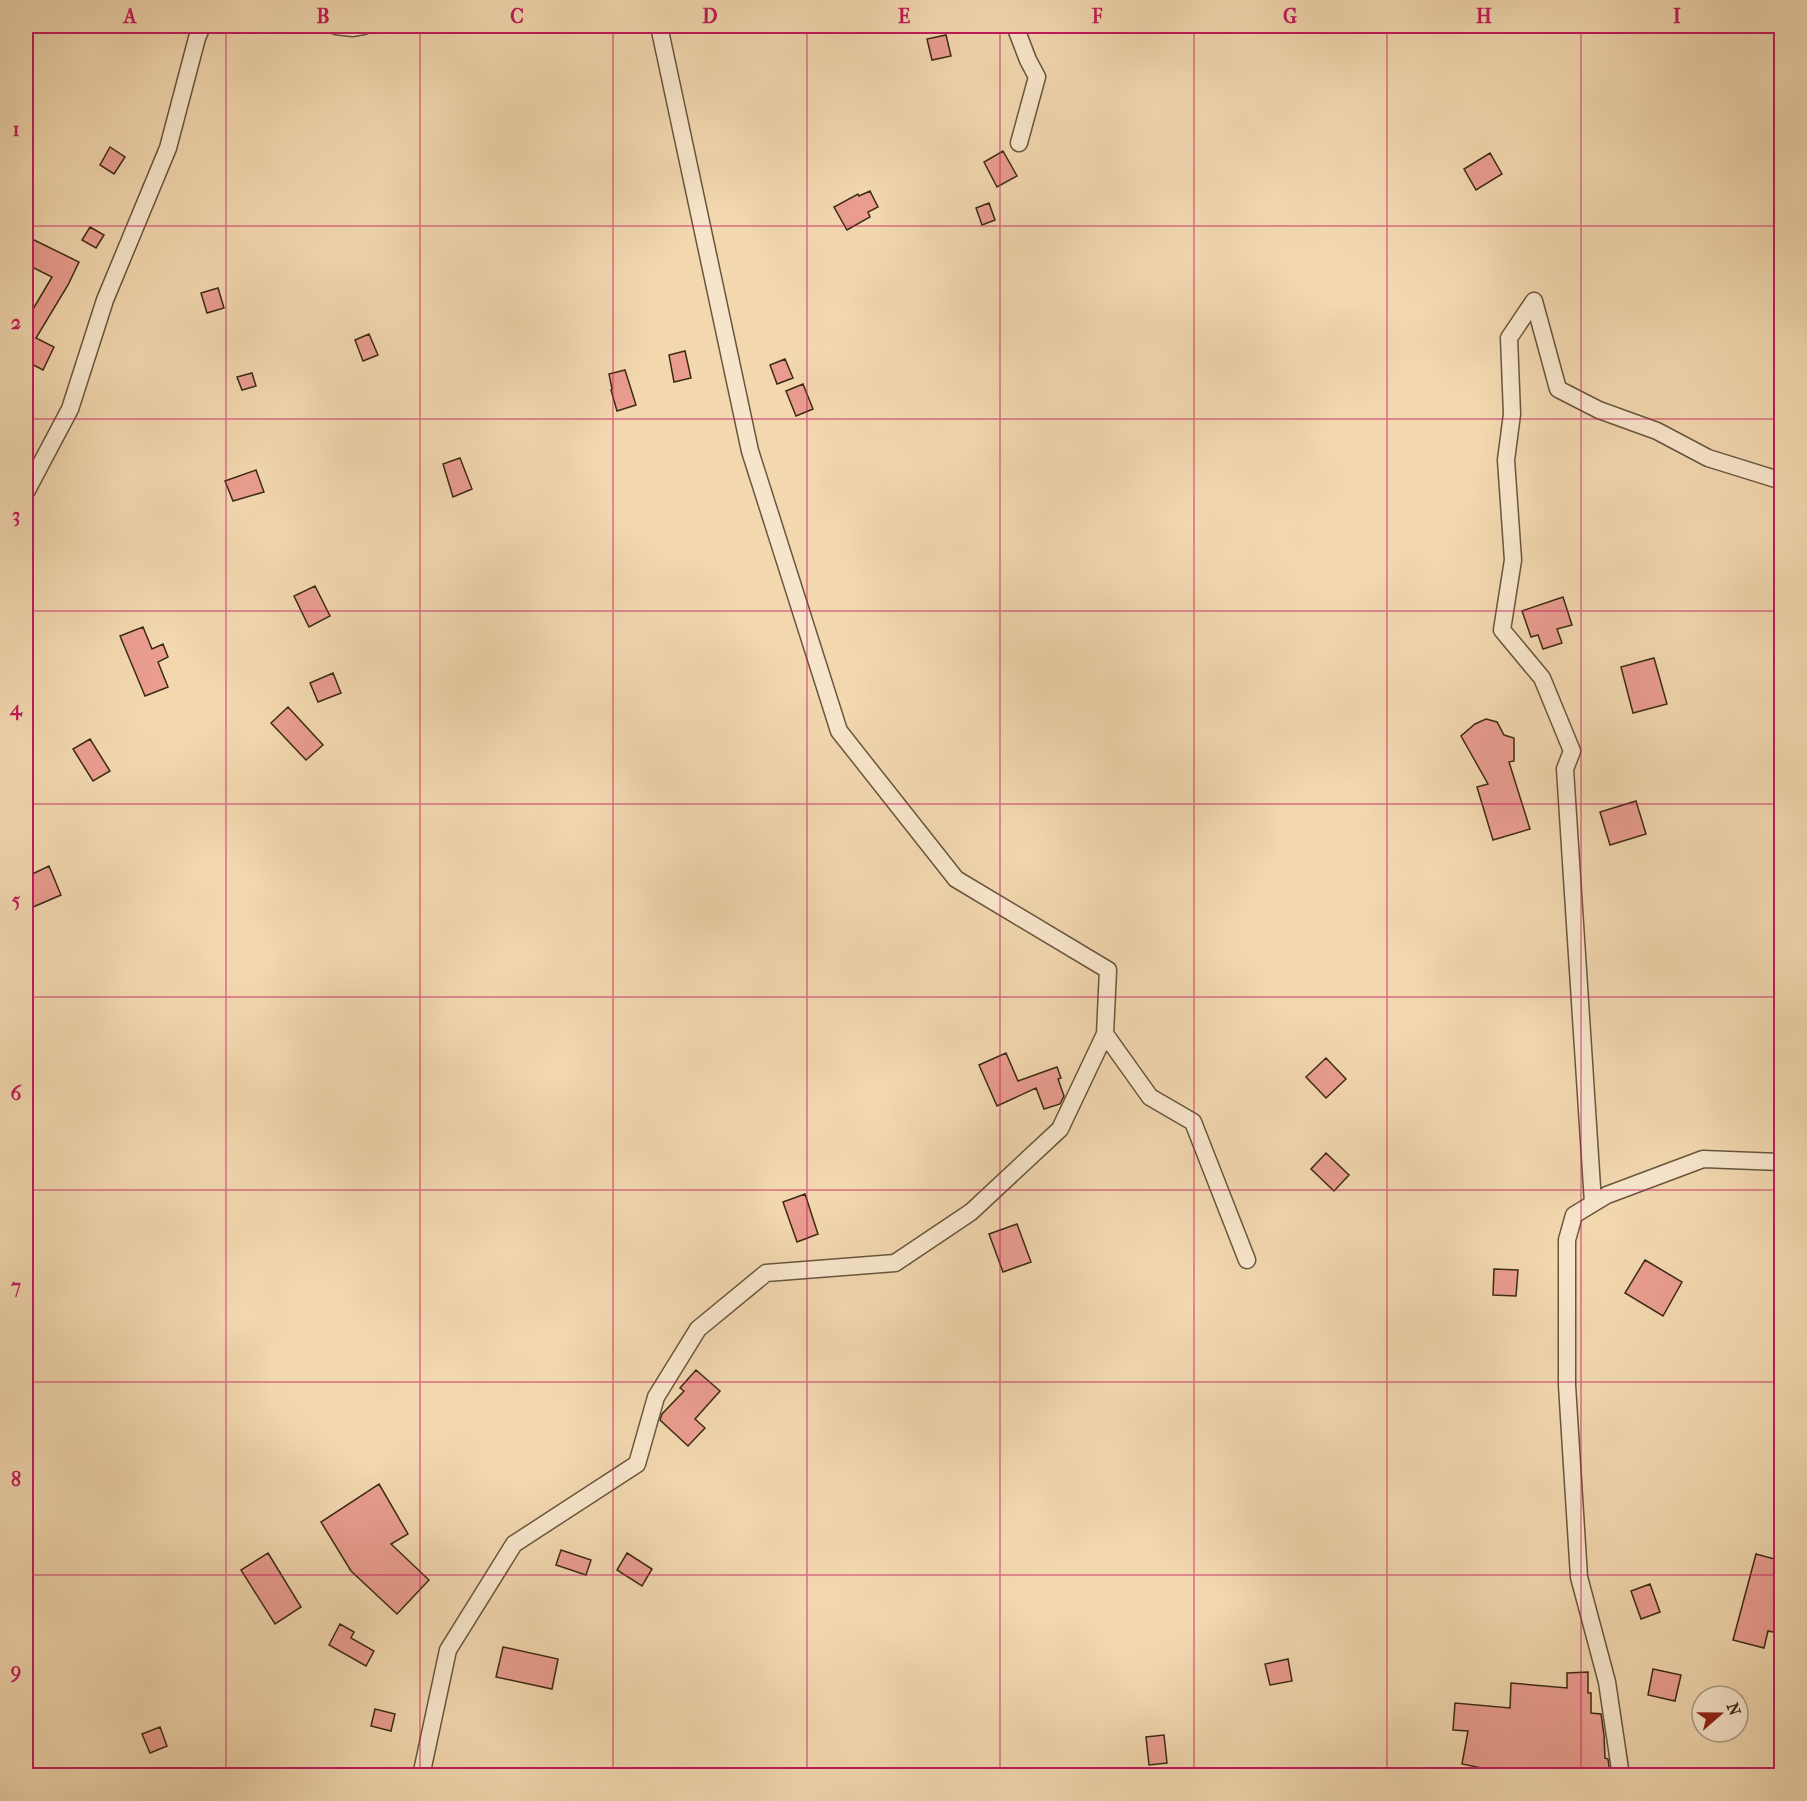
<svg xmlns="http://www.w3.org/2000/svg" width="1807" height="1801" viewBox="0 0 1807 1801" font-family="'IM FELL French Canon',serif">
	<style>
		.building { fill: #ea9d8f; stroke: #3b2b15; stroke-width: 1.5 }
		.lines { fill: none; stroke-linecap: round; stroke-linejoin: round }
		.minor-casing { stroke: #69563c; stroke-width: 19 }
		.minor { stroke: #f7e5cb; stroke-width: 16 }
		.grid { fill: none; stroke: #c2185b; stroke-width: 1.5; stroke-opacity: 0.55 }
		.neatline { fill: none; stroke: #c2185b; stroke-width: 2 }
		.grid-label { font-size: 20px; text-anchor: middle; font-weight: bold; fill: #c2185b }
	</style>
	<rect width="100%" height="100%" fill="#f2d7af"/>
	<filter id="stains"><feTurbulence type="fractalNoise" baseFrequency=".00333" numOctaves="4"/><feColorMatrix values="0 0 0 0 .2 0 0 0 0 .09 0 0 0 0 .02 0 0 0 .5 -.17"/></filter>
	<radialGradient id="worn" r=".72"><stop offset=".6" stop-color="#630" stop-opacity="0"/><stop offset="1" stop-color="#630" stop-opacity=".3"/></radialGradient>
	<path class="building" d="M946,35L951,56L932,60L927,39Z
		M110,147L125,157L114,174L100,165Z
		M1003,151L1017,176L997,187L984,162Z
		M1490,153L1502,174L1476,190L1464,169Z
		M870,191L878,207L868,212L870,217L847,230L834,207L858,194L859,196Z
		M989,203L995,220L982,225L976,208Z
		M90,227L104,235L96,248L82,240Z
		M32,239L79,262L68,285L36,338L54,347L43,370L26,361V321L52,277L26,264V253Z
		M218,288L224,308L207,313L201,293Z
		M369,334L378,355L363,361L355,340Z
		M685,351L691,378L674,382L669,355Z
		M785,359L793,378L777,384L770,365Z
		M625,370L636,405L617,411L611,390L612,389L609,374Z
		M252,373L256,386L242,390L237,377Z
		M803,384L813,409L796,416L786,391Z
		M460,458L472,489L453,497L443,464Z
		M256,470L264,492L233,501L225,481Z
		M315,586L330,616L309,627L294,596Z
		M1563,597L1572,625L1557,629L1562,643L1543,649L1538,635L1531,637L1522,611Z
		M143,627L152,649L163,644L168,657L158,662L168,687L145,696L120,636Z
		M1654,658L1667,704L1633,713L1621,667Z
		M333,673L341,693L318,702L310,683Z
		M288,707L323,745L306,760L271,723Z
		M1486,719L1497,722L1504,735L1514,738V761L1509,762L1530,829L1493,840L1477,787L1488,784L1461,736L1475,724Z
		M90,739L110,771L93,781L73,749Z
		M1636,801L1646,834L1610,845L1600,812Z
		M49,866L61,895L26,910V877Z
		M1006,1053L1018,1081L1057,1067L1061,1078L1058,1079L1064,1096L1060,1104L1044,1109L1036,1088L997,1106L979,1065Z
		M1326,1058L1346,1079L1326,1098L1306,1077Z
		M1326,1153L1349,1175L1334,1191L1311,1169Z
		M805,1194L818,1234L797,1242L783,1202Z
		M1017,1224L1031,1262L1003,1272L989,1234Z
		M1645,1260L1682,1282L1663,1316L1625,1293Z
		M1494,1269L1518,1270L1516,1296L1493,1295Z
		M696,1370L720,1391L695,1419L705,1428L688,1446L660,1420L662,1414L684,1391L680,1388Z
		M379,1484L408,1534L391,1544L429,1580L397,1614L351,1571L321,1522Z
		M561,1550L591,1560L586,1575L556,1565Z
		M268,1553L301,1607L275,1624L241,1570Z
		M627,1553L652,1569L642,1586L617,1570Z
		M1756,1554L1782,1561V1582L1774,1610L1782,1611V1634L1768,1631L1764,1648L1733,1640Z
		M1650,1584L1660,1612L1641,1619L1631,1591Z
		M340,1624L354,1632L351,1638L374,1651L366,1666L329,1645Z
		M503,1647L558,1659L552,1689L496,1677Z
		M1288,1659L1292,1681L1270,1685L1265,1664Z
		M1653,1669L1681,1675L1675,1701L1648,1695Z
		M1588,1672V1693H1591V1713L1601,1714L1604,1735L1605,1758L1608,1759L1609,1767L1607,1776H1521L1462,1764L1468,1731L1453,1730L1455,1703L1510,1708L1511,1683L1567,1688V1673Z
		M375,1709L395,1714L391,1731L371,1726Z
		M160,1727L167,1746L150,1753L142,1734Z
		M1164,1735L1167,1763L1149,1765L1146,1737Z"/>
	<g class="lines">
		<g class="minor-casing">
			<path id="minor" d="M336,26L353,28L364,26
				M659,26L750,451L839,731L956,879L1108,970L1105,1034L1150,1097L1193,1122L1247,1260
				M1015,26L1028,60L1037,77L1019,143
				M1534,301L1509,338L1512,414L1506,460L1513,560L1502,630L1542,678L1572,751L1565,769L1593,1203
				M1534,301L1558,389L1599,410L1657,431L1708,458L1782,481
				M26,492L70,409L105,300L168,148L197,38L202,26
				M421,1776L448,1650L514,1544L637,1464L656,1397L698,1329L766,1273L895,1263L971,1212L1060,1129L1105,1034
				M1621,1776L1607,1682L1579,1577L1567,1385V1240L1574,1215L1607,1195L1703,1159L1782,1162"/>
		</g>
		<use href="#minor" class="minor"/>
	</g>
	<path class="grid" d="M226,26V1776M420,26V1776M613,26V1776M807,26V1776M1000,26V1776M1194,26V1776M1387,26V1776M1581,26V1776M26,226H1782M26,419H1782M26,611H1782M26,804H1782M26,997H1782M26,1190H1782M26,1382H1782M26,1575H1782"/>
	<rect width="1807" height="1801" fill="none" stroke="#f2d7af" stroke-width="66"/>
	<g transform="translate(1720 1714) rotate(70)"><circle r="28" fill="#f7e5cb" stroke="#ac9b82" stroke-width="1.5"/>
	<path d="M0-4.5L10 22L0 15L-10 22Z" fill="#8f2418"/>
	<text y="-9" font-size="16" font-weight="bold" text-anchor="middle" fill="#3b2b15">N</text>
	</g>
	<rect x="33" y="33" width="1741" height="1735" class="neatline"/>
	<g class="grid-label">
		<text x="130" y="23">A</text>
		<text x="323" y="23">B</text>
		<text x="517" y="23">C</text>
		<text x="710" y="23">D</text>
		<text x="904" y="23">E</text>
		<text x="1097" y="23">F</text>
		<text x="1290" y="23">G</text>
		<text x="1484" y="23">H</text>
		<text x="1677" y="23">I</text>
		<text x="16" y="136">1</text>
		<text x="16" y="329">2</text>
		<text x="16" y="522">3</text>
		<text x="16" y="715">4</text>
		<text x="16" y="907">5</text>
		<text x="16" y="1100">6</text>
		<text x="16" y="1293">7</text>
		<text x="16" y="1486">8</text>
		<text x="16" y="1678">9</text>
	</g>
	<rect width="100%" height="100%" filter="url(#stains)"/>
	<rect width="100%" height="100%" fill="url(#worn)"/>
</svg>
